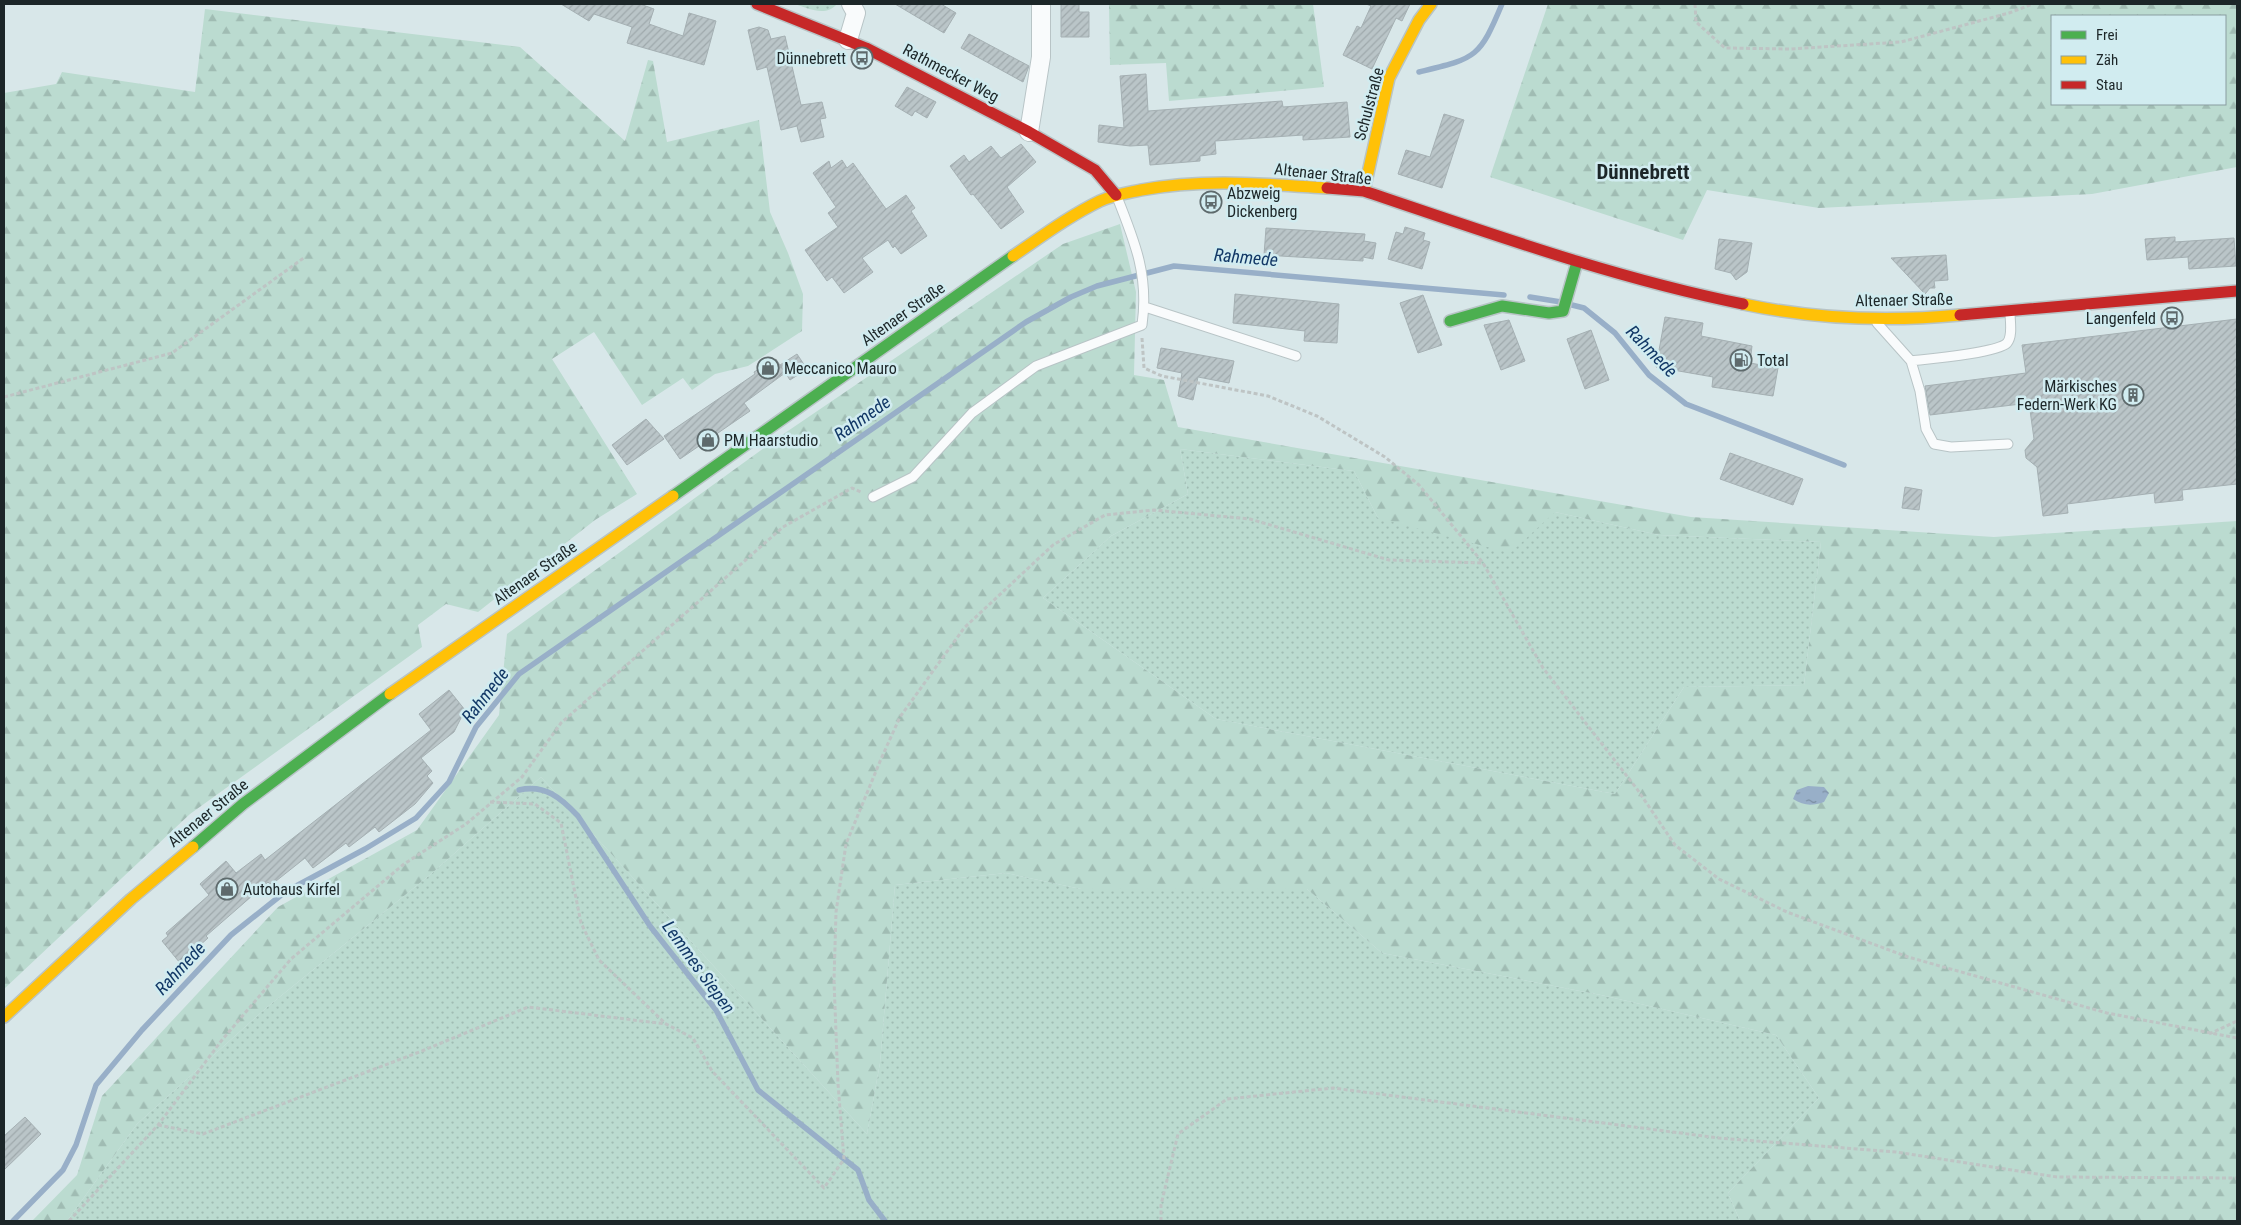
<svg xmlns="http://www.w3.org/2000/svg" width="2241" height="1225" viewBox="0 0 2241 1225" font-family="'Roboto Condensed',sans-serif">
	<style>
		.grass { fill: url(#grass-dots) }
		.forest { fill: url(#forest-firs); fill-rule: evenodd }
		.water { fill: url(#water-ripples) }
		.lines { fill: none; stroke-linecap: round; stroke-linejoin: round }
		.stream { stroke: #98afc8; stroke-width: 5.5 }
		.building { fill: url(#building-hatch); stroke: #a5b0b3 }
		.lane-casing { stroke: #b8c4c6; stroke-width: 11 }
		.street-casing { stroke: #b8c4c6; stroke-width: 20 }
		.fast-casing { stroke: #b8c4c6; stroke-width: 14 }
		.slow-casing { stroke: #b8c4c6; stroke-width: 14 }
		.jam-casing { stroke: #b8c4c6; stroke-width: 14 }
		.path { stroke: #bec4c4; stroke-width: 3; stroke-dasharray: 4 2.5; stroke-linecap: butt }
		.lane { stroke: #f9fbfc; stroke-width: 9 }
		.street { stroke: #f9fbfc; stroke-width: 18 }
		.fast { stroke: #4caf50; stroke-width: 11 }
		.slow { stroke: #ffc107; stroke-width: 11 }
		.jam { stroke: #c62828; stroke-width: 11 }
		.labels { text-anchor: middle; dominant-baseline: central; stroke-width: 5; stroke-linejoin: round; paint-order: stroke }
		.poi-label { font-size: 16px; fill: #1c2628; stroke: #d1ecf0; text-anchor: start }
		.street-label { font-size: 16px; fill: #1c2628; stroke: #d1ecf0 }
		.water-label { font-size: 18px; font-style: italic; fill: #123866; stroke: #d1ecf0 }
		.district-label { font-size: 21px; font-weight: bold; fill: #1c2628; stroke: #d1ecf0 }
	</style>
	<defs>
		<pattern id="grass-dots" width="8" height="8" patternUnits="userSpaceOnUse" patternTransform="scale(1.25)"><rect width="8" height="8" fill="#bbdbd0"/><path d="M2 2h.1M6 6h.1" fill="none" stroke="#a0bcb3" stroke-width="1.8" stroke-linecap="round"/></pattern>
		<pattern id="forest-firs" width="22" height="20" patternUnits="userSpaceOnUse" patternTransform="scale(1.25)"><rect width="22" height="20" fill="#bbdbd0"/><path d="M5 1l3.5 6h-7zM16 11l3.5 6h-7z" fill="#a0bcb3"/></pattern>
		<pattern id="water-ripples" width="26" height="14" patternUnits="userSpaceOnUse" patternTransform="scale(1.25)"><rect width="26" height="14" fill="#98afc8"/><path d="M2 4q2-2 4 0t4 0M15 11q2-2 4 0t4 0" fill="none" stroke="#7b8ea2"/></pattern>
		<pattern id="building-hatch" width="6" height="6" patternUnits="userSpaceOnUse" patternTransform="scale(1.25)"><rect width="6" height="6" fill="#bac5c8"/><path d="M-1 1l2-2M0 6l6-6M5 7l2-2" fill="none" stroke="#9fa9ac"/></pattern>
	</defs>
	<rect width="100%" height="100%" fill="#d8e7e9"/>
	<path class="grass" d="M795,4H837C826,17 809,9 795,4Z
		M1180,449L1354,471L1378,518L1555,512L1659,535L1821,542L1804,685L1684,687L1615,794L1216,719L1043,598L1111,536L1188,494Z
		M541,777L867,1134L880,1063L895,885L1006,873L1081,889H1307L1382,953L1601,995L1776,1035L1819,1098L1728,1193L1740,1221H67L137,1124L266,1008L431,874Z"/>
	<path class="forest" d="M1109,4H1313L1324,87L1169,101L1166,63L1110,65Z
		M1548,4H2237V167L2092,194L1819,208L1707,190L1683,240L1490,177ZM2052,16H2225V104H2052Z
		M205,9L520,47L625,141L648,60L653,61L667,142L759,120L770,212L788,253L803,294L802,331L748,366L715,374L692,390L683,378L642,405L594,332L552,359L637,494L595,520L478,612L446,604L418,625L422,647L190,814L4,989V93L56,84L62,72L195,92Z
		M1120,224L1136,292L1134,375L1164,380L1178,427L1691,517L1994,537L2237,521V1221H1740L1728,1193L1819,1098L1776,1035L1601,995L1382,953L1307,889H1081L1006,873L895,885L880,1063L867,1134L541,777L431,874L266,1008L137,1124L67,1221H32L77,1175L102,1096L278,907L417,830L499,715L507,634L782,435L1063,244ZM1180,449L1354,471L1378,518L1510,553L1555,512L1659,535L1821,542L1804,685L1684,687L1615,794L1216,719L1043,598L1111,536L1188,494Z"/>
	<path class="water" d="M1808,786L1824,787L1829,793L1824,802C1812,806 1804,806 1793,799L1797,790Z"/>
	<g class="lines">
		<path class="stream" d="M1419,72C1476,58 1479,59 1502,4
			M1530,297L1561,302
			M1572,305L1584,308L1615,333L1649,375L1686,404L1844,465
			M519,790C545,784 561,798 578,816L650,926L716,1010L758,1090L858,1170L869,1200L885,1221
			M13,1221L63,1170L76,1145L96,1085L142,1030L231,935L285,892L365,849L416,818L449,782L476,727L519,674L1026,322L1071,297L1097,286L1174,266L1504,295"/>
	</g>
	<path class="building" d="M561,4H640L654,9L649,24L683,36L689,13L716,21L704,65L627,43L632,27L594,14L589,21Z
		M895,4H941L956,13L944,33Z
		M1061,4H1079V12H1089V37H1061Z
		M1366,4H1410L1402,21L1396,18L1372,69L1343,55L1357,26L1361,28L1371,6Z
		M759,27L768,30L771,39L785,36L801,105L822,102L826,118L820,119L824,137L801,142L797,126L781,130L767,67L757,70L748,30Z
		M969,34L1029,66L1023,82L961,48Z
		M1146,74L1148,111L1282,101L1283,107L1347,102L1350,137L1303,140V135L1215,141L1216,154L1200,156V161L1150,165L1148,145L1130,146L1098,142L1099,125L1124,128L1120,76Z
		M907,87L936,102L927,118L915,111L912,116L895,106Z
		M1444,114L1464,120L1442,188L1398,174L1406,150L1430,157Z
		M1021,144L1036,162L1007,187L1024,212L1001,229L973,194L971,195L950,166L964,155L969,162L991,146L1001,158Z
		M842,160L847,168L853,163L886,209L906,195L915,208L911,211L927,236L901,254L895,246L893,248L888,240L862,258L873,272L844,293L832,277L827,281L805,250L838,227L828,213L836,207L813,173L829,161L831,168Z
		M1405,227L1425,233L1423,240L1430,242L1422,269L1388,259L1396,232L1403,234Z
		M1266,228L1365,234L1364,241L1376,243L1373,259L1363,257V261L1264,255Z
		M2175,237V242L2234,238L2236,266L2189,269L2188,257L2147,260L2145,239Z
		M1719,239L1752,243L1747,272L1736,280L1731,273L1715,269Z
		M1946,255L1948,280L1934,281L1935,288H1930L1925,294L1891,258Z
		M1235,294L1339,304L1337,343L1304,341L1305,331L1233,323Z
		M1423,295L1442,345L1418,353L1400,303Z
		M1665,317L1703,323L1701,336L1752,346L1750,363L1778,368L1773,396L1712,387L1713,377L1656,367Z
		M2237,319V484L2182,490L2183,500L2155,503L2154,493L2067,504L2068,513L2043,516L2037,467L2026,458L2025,450L2034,439L2029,403L1930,415L1925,386L2026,373L2022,345Z
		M1509,320L1525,361L1501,370L1484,325Z
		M1591,330L1609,380L1585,389L1567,339Z
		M1161,348L1234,361L1229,383L1198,377L1193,400L1178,396L1182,373L1157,368Z
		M797,354L807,369L790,380L780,365Z
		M776,359L785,373L744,403L750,411L680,459L664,436L755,374L754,372Z
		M646,419L664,439L627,465L612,445Z
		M1730,453L1803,479L1793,505L1720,479Z
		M1905,487L1922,490L1919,510L1902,508Z
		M449,690L465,710L454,732L421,758L432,771L427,776L433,783L415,804L379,832L375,827L349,847L346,843L313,868L305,858L271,885L268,882L206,936L208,938L180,963L162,941L168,936L166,933L209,895L200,884L226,861L236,873L261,854L265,860L431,730L419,714Z
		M25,1117L41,1134L4,1170V1136Z"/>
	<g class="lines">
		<g class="lane-casing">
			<path id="lane" d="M1145,307L1296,356
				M1877,323L1911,361L1920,391L1926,429L1934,444L1951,447L2008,444
				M1911,361C1928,359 1997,353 2007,343C2013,336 2010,321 2010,313
				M873,497L913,477L972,413L1036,366L1142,325C1149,276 1135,242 1117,197"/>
		</g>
		<g class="street-casing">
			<path id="street" d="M848,40L856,13L851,4
				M1029,132L1041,57V4"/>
		</g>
		<g class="fast-casing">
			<path id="fast" d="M1450,321L1502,306L1549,313L1563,311L1577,262
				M673,496L1013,256
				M193,847L243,804L390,694"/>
		</g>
		<g class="slow-casing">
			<path id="slow" d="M1364,191L1389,78L1419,20L1431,4
				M1013,256C1041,237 1069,216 1100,201C1113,195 1127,193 1141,190C1203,178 1265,184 1327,188
				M1743,304C1814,319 1887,322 1960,315
				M390,694L673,496
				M4,1017L131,899L193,847"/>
		</g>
		<g class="jam-casing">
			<path id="jam" d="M757,4L866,48L1029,132L1095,170L1116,195
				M1327,188L1364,191C1489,233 1614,278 1743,304
				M1960,315L2237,291"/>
		</g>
		<path class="path" d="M1695,4L1696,22L1725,48L1790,49L1901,42L2009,13L2033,4
			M1142,338L1144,368L1162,376L1268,396L1317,416L1385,457L1419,485L1483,563L1543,668L1637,789L1675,845L1719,879L1787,912L1908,957L2107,1013L2237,1038
			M4,397L172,353L305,257
			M490,802L535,804L561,823L581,923L599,960L666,1024L693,1038L712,1071L824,1188L844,1159L838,1084L834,981L836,912L846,844L881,759L900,717L964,628L1053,545L1105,515L1154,510L1250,519L1389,560L1483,563
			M2209,1034L2237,1021
			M158,1125L203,1134L422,1051L528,1007L666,1024
			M69,1221L158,1125L222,1040L291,959L404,864L466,824L522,777L561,723L783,527L852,488L861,492
			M1161,1221V1205L1178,1134L1227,1099L1333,1088L1719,1138L1896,1152L2057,1177L2237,1178"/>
		<use href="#lane" class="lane"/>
		<use href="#street" class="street"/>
		<use href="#fast" class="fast"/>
		<use href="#slow" class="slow"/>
		<use href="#jam" class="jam"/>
	</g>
	<defs>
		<g id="bus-ring" transform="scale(1.125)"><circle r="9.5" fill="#d1ecf0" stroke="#5e6a6c" stroke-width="1.5"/><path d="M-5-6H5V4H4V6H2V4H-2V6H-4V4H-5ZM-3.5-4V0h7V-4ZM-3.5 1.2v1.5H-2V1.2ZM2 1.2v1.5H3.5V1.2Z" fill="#5e6a6c"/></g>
		<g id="fuel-ring" transform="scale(1.125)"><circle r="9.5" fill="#d1ecf0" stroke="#5e6a6c" stroke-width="1.5"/><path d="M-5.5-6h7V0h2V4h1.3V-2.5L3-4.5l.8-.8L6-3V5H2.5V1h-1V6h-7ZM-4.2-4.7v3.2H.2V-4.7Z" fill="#5e6a6c"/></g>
		<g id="shop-ring" transform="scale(1.125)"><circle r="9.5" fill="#d1ecf0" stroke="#5e6a6c" stroke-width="1.5"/><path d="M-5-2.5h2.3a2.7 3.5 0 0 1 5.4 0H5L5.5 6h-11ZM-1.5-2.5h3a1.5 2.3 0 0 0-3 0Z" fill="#5e6a6c"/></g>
		<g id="building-ring" transform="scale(1.125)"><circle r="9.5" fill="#d1ecf0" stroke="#5e6a6c" stroke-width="1.5"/><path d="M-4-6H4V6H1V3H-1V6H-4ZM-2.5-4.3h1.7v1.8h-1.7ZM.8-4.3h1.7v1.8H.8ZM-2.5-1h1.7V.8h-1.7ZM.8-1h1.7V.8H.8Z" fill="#5e6a6c"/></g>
	</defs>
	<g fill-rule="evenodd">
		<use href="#bus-ring" x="862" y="58"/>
		<use href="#bus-ring" x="1211" y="202"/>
		<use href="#bus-ring" x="2172" y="318"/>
		<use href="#fuel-ring" x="1741" y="360"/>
		<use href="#shop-ring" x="768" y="368"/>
		<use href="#building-ring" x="2133" y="395"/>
		<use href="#shop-ring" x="708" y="440"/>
		<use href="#shop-ring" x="227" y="889"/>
	</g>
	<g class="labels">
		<g class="poi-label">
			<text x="846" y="58" text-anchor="end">Dünnebrett</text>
			<text x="1227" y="193">Abzweig<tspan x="1227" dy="18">Dickenberg</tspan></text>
			<text x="2156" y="318" text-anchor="end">Langenfeld</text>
			<text x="1757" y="360">Total</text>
			<text x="784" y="368">Meccanico Mauro</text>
			<text x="2117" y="386" text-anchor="end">Märkisches<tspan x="2117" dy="18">Federn-Werk KG</tspan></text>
			<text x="724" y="440">PM Haarstudio</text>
			<text x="243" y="889">Autohaus Kirfel</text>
		</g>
		<g class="street-label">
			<text transform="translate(951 73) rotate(28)">Rathmecker Weg</text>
			<text transform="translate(1369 104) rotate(-75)">Schulstraße</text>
			<text transform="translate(1323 174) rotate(6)">Altenaer Straße</text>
			<text transform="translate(1904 300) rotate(-1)">Altenaer Straße</text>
			<text transform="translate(903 314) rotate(-35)">Altenaer Straße</text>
			<text transform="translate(535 573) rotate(-35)">Altenaer Straße</text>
			<text transform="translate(208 813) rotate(-39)">Altenaer Straße</text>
		</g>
		<g class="water-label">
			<text transform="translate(1246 257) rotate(5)">Rahmede</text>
			<text transform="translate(1652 351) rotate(46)">Rahmede</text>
			<text transform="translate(862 418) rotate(-35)">Rahmede</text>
			<text transform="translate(485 695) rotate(-52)">Rahmede</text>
			<text transform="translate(699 967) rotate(54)">Lemmes Siepen</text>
			<text transform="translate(180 968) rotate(-47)">Rahmede</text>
		</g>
		<g class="district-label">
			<text x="1643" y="172">Dünnebrett</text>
		</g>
	</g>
	<rect width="2241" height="1225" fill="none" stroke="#1c2628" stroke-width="10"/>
	<rect x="2051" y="15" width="175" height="90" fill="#d1ecf0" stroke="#899da0"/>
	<rect x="2061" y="31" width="25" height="8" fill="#4caf50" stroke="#899da0"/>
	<text x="2096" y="40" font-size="15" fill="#1c2628">Frei</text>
	<rect x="2061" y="56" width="25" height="8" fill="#ffc107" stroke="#899da0"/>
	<text x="2096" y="65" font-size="15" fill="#1c2628">Zäh</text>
	<rect x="2061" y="81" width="25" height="8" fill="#c62828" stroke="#899da0"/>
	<text x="2096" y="90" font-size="15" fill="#1c2628">Stau</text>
</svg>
